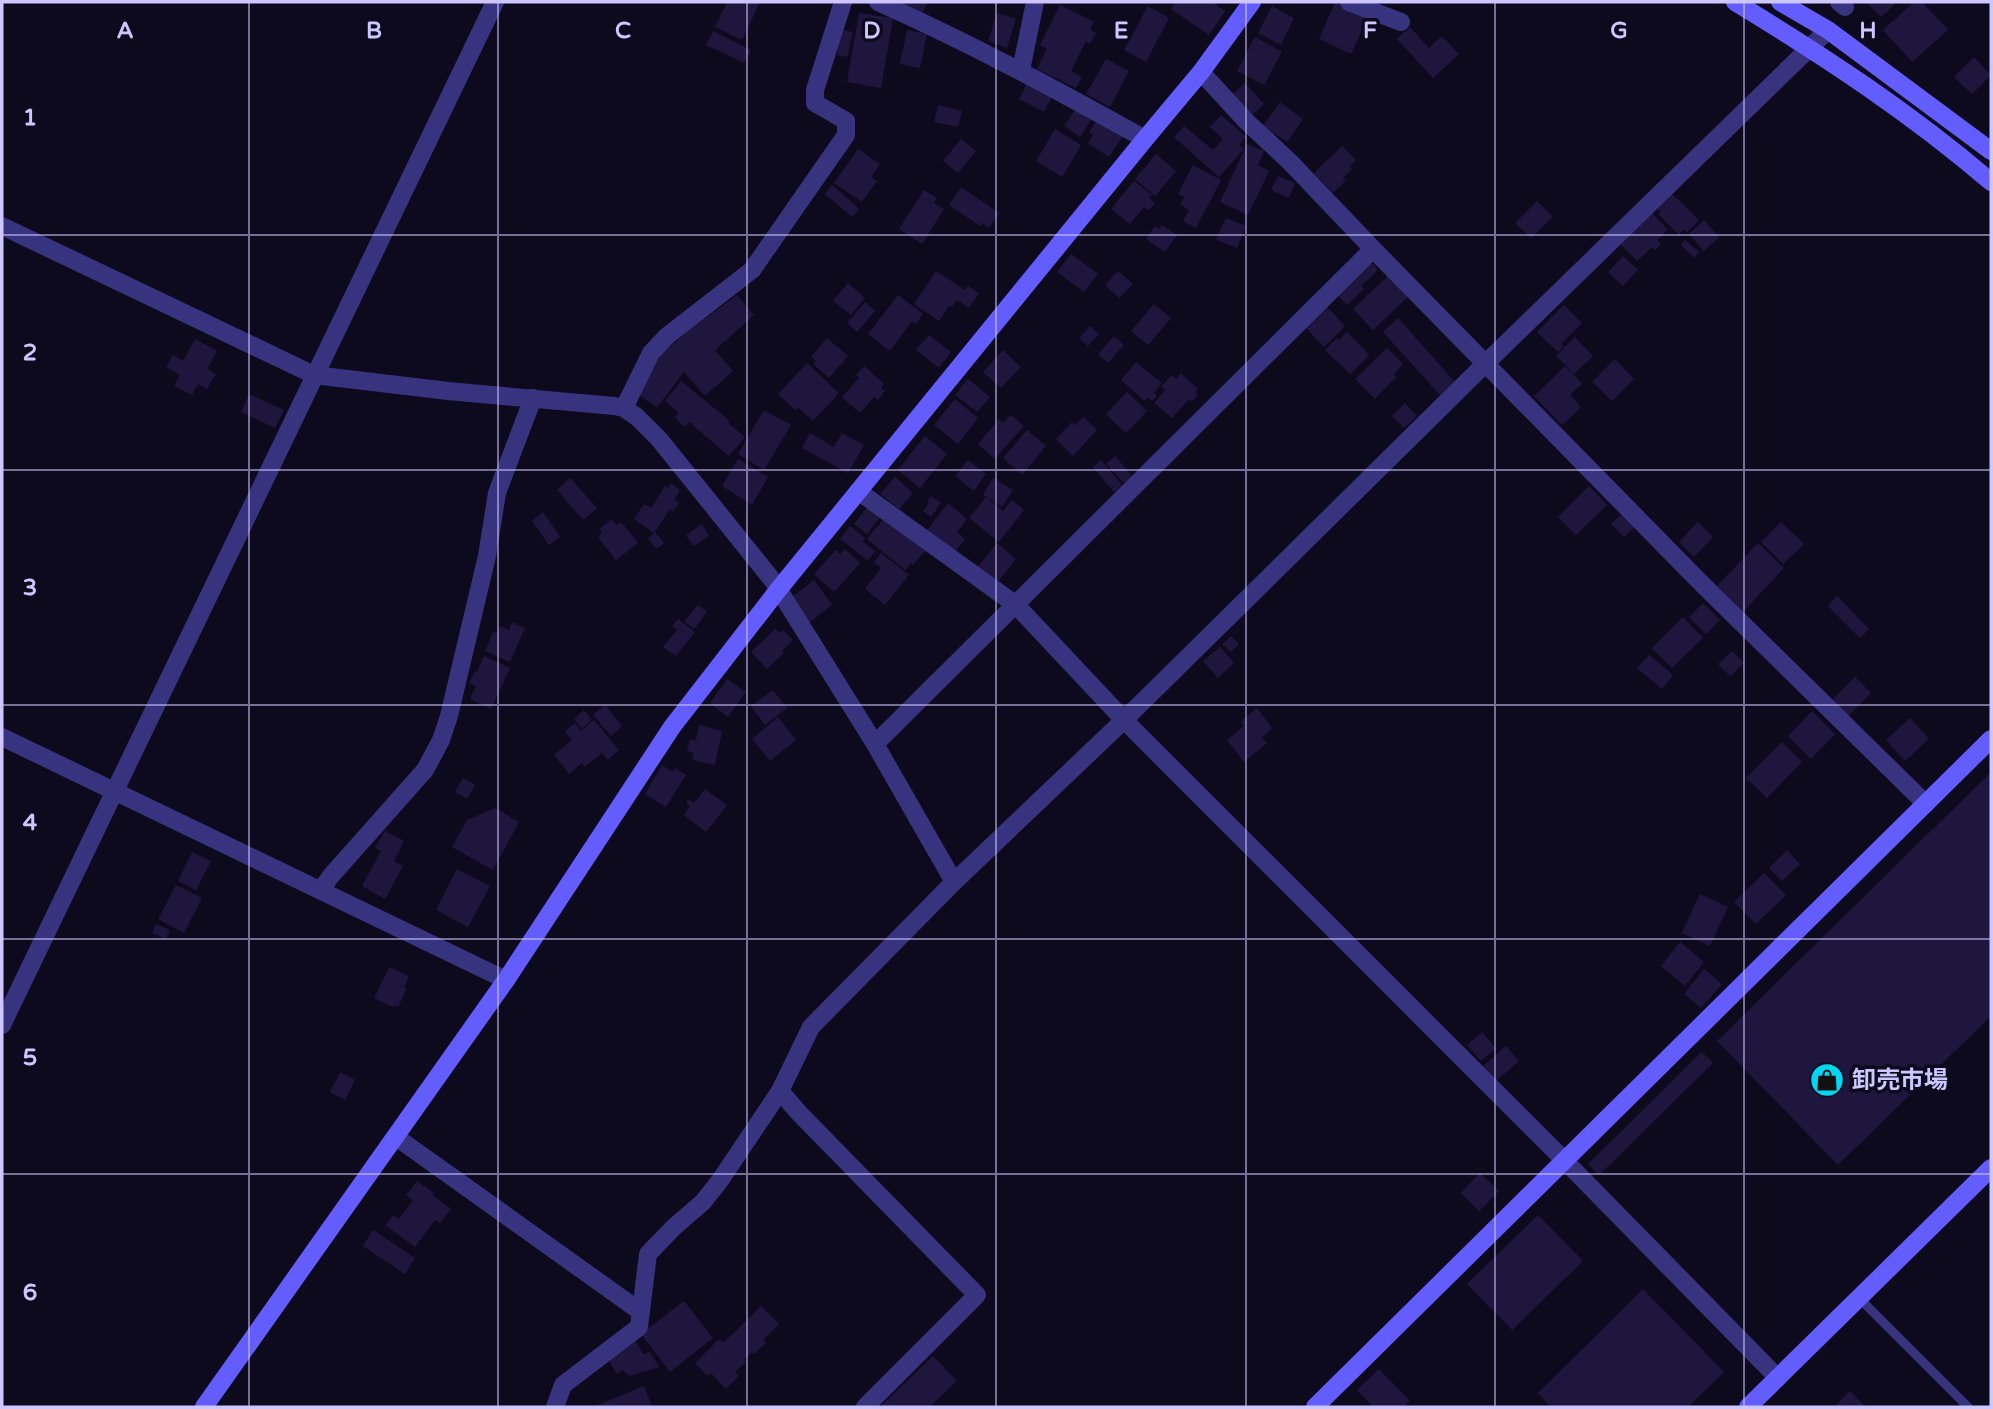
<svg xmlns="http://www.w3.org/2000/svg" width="1993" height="1409" viewBox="0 0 1993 1409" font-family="'Varela Round','Noto Sans JP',sans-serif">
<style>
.building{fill:#1f163e}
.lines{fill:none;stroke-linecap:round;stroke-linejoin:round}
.lane{stroke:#37337e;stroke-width:9}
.street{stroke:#37337e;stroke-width:18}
.secondary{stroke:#635dff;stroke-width:18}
.grid{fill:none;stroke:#cdc6ff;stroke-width:2;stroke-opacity:0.55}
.labels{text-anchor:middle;stroke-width:7;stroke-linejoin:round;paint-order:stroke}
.poi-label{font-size:24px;font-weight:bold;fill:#cdc6ff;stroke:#0e0a1d;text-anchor:start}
.grid-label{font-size:23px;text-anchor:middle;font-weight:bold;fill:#cdc6ff;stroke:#0e0a1d;stroke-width:7;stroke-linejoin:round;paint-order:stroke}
</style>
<rect width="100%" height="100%" fill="#0e0a1d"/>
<!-- building -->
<g class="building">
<polygon points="727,2 760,2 742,40 715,27"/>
<polygon points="896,2 928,2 922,14"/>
<polygon points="1176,2 1212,2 1225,11 1209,35 1171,9"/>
<polygon points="1335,2 1368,17 1351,54 1319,39"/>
<polygon points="1866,2 1897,2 1881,17"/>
<polygon points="1914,2 1922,2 1948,30 1912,62 1883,30"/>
<polygon points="1060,5 1094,22 1090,30 1096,33 1090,44 1086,41 1071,71 1082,77 1076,88 1037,69 1047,49 1040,45"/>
<polygon points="1148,6 1169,18 1146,62 1124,50"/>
<polygon points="1272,6 1294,18 1281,45 1258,33"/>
<polygon points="859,13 893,18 881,88 847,82"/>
<polygon points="997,13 1016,19 1007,48 988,41"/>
<polygon points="1410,27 1429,48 1442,36 1459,54 1433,78 1397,39"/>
<polygon points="842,30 853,32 847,57 837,55"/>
<polygon points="907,30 927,34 920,68 900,64"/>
<polygon points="713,31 751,50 744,63 706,45"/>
<polygon points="1255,37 1282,52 1264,85 1237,71"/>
<polygon points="1974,57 1991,75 1972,94 1954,77"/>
<polygon points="1106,59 1129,71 1110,107 1086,94"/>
<polygon points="1029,79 1054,92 1044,112 1019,99"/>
<polygon points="1245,83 1264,104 1251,116 1232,95"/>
<polygon points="1280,102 1303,119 1287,142 1263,126"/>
<polygon points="938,105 962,111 958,127 934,122"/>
<polygon points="1078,105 1094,116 1080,137 1064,126"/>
<polygon points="1221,115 1246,137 1239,145 1244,149 1219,177 1174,137 1184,126 1213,150 1223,139 1210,127"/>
<polygon points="1097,120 1122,137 1109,157 1088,143 1093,135 1089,132"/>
<polygon points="1055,129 1081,145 1062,177 1036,161"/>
<polygon points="961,139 976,151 958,173 943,161"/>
<polygon points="1247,144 1264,151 1258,165 1269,171 1248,215 1220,202"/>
<polygon points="1342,146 1356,160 1350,166 1352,169 1343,178 1346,180 1333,193 1314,173"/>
<polygon points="858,149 880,164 871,177 877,181 862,202 834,183"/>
<polygon points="1156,154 1176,171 1155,196 1135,179"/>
<polygon points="1193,165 1221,180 1196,228 1183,221 1189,210 1180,205 1184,197 1178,194"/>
<polygon points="1278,176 1295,183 1289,198 1271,190"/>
<polygon points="1134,181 1152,195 1149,198 1155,203 1149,210 1144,207 1130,224 1111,209"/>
<polygon points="832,185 859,209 852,217 825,194"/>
<polygon points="961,187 999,213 989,228 982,223 980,226 949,205"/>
<polygon points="924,190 937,198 934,203 944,209 922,244 899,229"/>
<polygon points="1669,191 1699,220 1687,232 1684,229 1679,235 1658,214 1661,212 1655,206"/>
<polygon points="1537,201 1553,217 1531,238 1515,223"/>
<polygon points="1651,212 1668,230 1657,240 1661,244 1655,250 1652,247 1637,261 1619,243"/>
<polygon points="1226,218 1246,226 1237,248 1216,240"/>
<polygon points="1704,220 1719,237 1704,251 1689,234"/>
<polygon points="1162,225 1177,235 1165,252 1146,239 1155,226 1159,229"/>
<polygon points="1685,240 1699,252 1694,258 1681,245"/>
<polygon points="1071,254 1098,274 1084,292 1057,272"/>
<polygon points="1623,256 1638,270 1623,286 1608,272"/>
<polygon points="1371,262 1378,270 1361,286 1364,289 1347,305 1337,294"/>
<polygon points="936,271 965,290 968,286 979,293 969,308 957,300 952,307 949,306 939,321 914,304"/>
<polygon points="1118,271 1133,284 1119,298 1105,285"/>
<polygon points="1389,275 1409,296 1373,330 1353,309"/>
<polygon points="848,283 865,298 851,315 833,301"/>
<polygon points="737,295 754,315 715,350 733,371 705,396 684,372 657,407 637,394 661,355 688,331"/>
<polygon points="898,295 923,314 916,324 912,321 890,351 868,334"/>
<polygon points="865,302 875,311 857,332 847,323"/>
<polygon points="1154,304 1171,318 1148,345 1131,331"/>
<polygon points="1564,305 1582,323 1561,344 1564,346 1558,352 1537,332"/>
<polygon points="1326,306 1345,326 1324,347 1304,326"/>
<polygon points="1398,318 1455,382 1440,395 1383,332"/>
<polygon points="1090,326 1099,334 1088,346 1079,338"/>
<polygon points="1347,332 1369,355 1350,374 1325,350 1337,338 1339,340"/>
<polygon points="929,335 951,352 939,368 916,350"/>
<polygon points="1114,336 1124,345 1108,363 1098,354"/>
<polygon points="1575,337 1593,356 1574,374 1556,356"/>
<polygon points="827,338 848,356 829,378 813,364 816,361 811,357"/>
<polygon points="195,339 217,351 207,369 216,374 207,389 198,384 192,395 174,386 180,375 166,367 173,355 183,361"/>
<polygon points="1387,348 1403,364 1394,374 1396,377 1375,399 1355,379"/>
<polygon points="1003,350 1021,367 1001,388 983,372"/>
<polygon points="1615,359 1634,379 1612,401 1592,382"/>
<polygon points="1136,362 1162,383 1154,393 1157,396 1152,401 1148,397 1145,401 1121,380"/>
<polygon points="807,363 839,393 813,421 798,407 795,410 778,394"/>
<polygon points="864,366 884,384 881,388 885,391 878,400 874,397 860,413 842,397 859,378 856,375"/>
<polygon points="1565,366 1582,384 1570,395 1581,407 1562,425 1534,396"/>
<polygon points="1181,373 1198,389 1195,392 1198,395 1192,401 1189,399 1172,418 1154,403 1165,390 1161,387 1172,375 1176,379"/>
<polygon points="968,379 990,397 977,412 955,395"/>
<polygon points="681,381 730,421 728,423 745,437 729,456 689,422 685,427 675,418 679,413 665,401"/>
<polygon points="1127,392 1147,411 1126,433 1106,414"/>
<polygon points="249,394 284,410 275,428 241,412"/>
<polygon points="955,399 978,418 958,444 934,425"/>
<polygon points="1405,403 1417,416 1404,428 1392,416"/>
<polygon points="764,410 791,425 764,470 738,454"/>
<polygon points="1011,415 1024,426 995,459 978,444 999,419 1003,423"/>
<polygon points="1083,417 1097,430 1073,456 1056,439 1072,422 1075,425"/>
<polygon points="1027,430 1046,446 1022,475 1003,458"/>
<polygon points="810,433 834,447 842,433 864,445 848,473 802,448"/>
<polygon points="925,436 947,454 920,488 898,470"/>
<polygon points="1115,456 1132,476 1124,483 1106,464"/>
<polygon points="738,459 768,477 752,505 722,486"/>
<polygon points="968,460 986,474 974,491 955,476"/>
<polygon points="1101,460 1122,485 1114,492 1093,467"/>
<polygon points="895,477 913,493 899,509 880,494"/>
<polygon points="570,478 597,508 583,520 557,490"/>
<polygon points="993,478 1013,490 1002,507 983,495"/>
<polygon points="671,483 680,490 674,500 679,503 673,511 670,509 654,533 634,519 644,504 651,508 665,486 668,488"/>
<polygon points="1589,486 1607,505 1576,535 1558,517"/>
<polygon points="931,496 941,503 931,517 923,511 929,503 927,501"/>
<polygon points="986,497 1003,511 1012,500 1024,510 999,542 969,518"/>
<polygon points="948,503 967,519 957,532 965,539 955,552 927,530"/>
<polygon points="868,506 881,516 867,534 854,524"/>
<polygon points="543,512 560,537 549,545 532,521"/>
<polygon points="1623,513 1636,526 1624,537 1611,524"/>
<polygon points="886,516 927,549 913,565 911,563 905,570 867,539"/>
<polygon points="612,519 616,525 621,522 638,543 616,560 598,537 602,533 599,529"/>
<polygon points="1698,522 1713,537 1694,557 1679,542"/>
<polygon points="1781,522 1804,544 1783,564 1761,542"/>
<polygon points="702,524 709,536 694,546 686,535"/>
<polygon points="850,526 865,538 862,541 875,551 868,561 840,539"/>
<polygon points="655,532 664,543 657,549 648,539"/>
<polygon points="997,543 1016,559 997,583 977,568"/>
<polygon points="1758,543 1784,568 1743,612 1717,586"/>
<polygon points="845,549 860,563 834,592 814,574 836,550 840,554"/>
<polygon points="881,553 909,575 885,605 865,589 881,568 874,562"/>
<polygon points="814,580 832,605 807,624 789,599"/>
<polygon points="1837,596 1869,629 1860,638 1828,606"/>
<polygon points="1703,603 1720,620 1706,634 1689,617"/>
<polygon points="698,605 707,612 694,629 684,621"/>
<polygon points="1683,617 1703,638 1672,668 1652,648"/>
<polygon points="678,619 695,632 676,656 663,647 677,630 672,626"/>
<polygon points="512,622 525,628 510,662 485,651 493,632 497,633 500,626 509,630"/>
<polygon points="775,629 779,633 783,630 793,640 782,651 784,653 767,669 751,652"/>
<polygon points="1231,636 1239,644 1231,652 1222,644"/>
<polygon points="1220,647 1234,663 1218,678 1203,661"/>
<polygon points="1732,651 1744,663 1730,676 1718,664"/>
<polygon points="1649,655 1673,675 1662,689 1637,668"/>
<polygon points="484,656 510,668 491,709 470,699 476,686 469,683 475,671 477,672"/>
<polygon points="1855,677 1871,693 1848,716 1832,700"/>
<polygon points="727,679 746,692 728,717 710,703"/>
<polygon points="773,690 787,708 765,725 751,706"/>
<polygon points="605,705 622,726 611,736 593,715"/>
<polygon points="1257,708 1272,728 1262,738 1267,743 1244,762 1227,740 1244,726 1241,721"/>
<polygon points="584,710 592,720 582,729 574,719"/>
<polygon points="1812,711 1835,734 1811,759 1788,736"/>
<polygon points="778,717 796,740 770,761 752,739"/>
<polygon points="1910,718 1929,739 1905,761 1886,740"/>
<polygon points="594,720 619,750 608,760 602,753 585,767 582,763 569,774 554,755 572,740 565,731 575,723 581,731"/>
<polygon points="699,725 722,731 715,765 692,760 694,753 687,751 690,739 696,740"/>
<polygon points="1782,742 1802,762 1767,798 1746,778"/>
<polygon points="662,765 673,772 675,768 686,775 666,807 645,794"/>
<polygon points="1991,772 1991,1016 1838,1165 1717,1041"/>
<polygon points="463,778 475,785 467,799 455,792"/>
<polygon points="705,789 727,805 706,832 684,815 690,806 686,803 688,799 694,803"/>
<polygon points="495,808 519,822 493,870 452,847 467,820"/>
<polygon points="385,831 404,841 394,861 403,866 385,899 362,886 381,851 375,848"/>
<polygon points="1787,850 1800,864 1782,881 1769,868"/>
<polygon points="192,852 211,861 196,890 178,881"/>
<polygon points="457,869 490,886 468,927 436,910"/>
<polygon points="1764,873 1786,895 1756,924 1734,902"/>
<polygon points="176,885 202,898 184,933 158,919"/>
<polygon points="1700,894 1728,907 1710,946 1682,933"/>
<polygon points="156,924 170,930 166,939 152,933"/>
<polygon points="1680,942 1704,962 1685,986 1661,966"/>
<polygon points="389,967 409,976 404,987 407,988 398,1007 394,1005 393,1007 374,998"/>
<polygon points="1704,969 1722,984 1701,1008 1684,994"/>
<polygon points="1482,1032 1496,1048 1481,1061 1467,1045"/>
<polygon points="1506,1046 1519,1061 1496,1081 1483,1066"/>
<polygon points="1702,1052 1713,1063 1599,1175 1588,1164"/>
<polygon points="340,1072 355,1080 345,1100 330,1092"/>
<polygon points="1480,1173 1499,1191 1479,1211 1461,1193"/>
<polygon points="417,1181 434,1193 432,1195 451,1209 440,1223 435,1220 415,1247 385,1225 393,1215 399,1219 413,1200 406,1195"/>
<polygon points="1538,1215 1583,1261 1512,1330 1467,1284"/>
<polygon points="373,1230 415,1258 405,1274 363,1246"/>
<polygon points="1643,1289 1724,1372 1688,1407 1551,1407 1538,1393"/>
<polygon points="684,1301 713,1338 670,1372 641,1334"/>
<polygon points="761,1306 779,1324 763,1340 766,1343 754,1354 752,1352 744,1359 746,1362 735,1372 739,1376 726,1389 711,1373 707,1376 695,1363 719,1339 723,1343"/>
<polygon points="635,1340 644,1355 649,1351 659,1367 630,1376 622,1370 617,1374 607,1358"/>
<polygon points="933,1356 957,1381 929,1407 880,1407"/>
<polygon points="1379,1369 1410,1401 1403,1407 1373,1407 1357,1390"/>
<polygon points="644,1386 652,1407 593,1407"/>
<polygon points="1850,1391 1866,1407 1834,1407"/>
</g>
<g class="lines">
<!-- lane -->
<polyline class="lane" points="1859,1298 1968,1407"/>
<!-- street -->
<g class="street">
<path d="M878,2C970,43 1057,90 1145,139"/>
<polyline points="1349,2 1401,22"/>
<polyline points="1839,2 1845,7"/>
<polyline points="1021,70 1035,2"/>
<polyline points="1201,72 1247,122 1290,162 1373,249 1701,583 1926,804"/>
<polyline points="2,226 314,375 448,391 614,406 624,408 637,417 659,439 774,582 875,744 954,882"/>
<polyline points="624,408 651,353 667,336 752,270 846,135 846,121 815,103 815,90 843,2"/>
<polyline points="858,491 1016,605 1124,720 1565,1161 1778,1378"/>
<polyline points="2,737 506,980"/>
<polyline points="875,744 1373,249"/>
<polyline points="321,890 330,877 425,770 441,740 449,716 487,556 497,493 533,398"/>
<polyline points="2,1025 495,2"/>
<polyline points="780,1091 799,1113 977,1295 865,1407"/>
<polyline points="396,1137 641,1312"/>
<polyline points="555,1407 563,1385 639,1327 648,1254 674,1227 703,1202 721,1179 780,1091 811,1027 954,882 1124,720 1486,363 1828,30"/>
</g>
<!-- secondary -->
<g class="secondary">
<path d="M1735,2C1824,56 1912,114 1991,182"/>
<polyline points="1780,2 1828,30 1991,151"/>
<polyline points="204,1407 506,980 672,727 778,590 1145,139 1201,72 1252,2"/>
<polyline points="1315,1407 1991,739"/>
<polyline points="1748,1407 1991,1168"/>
</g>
</g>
<!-- grid -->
<path class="grid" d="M249,2V1407M498,2V1407M747,2V1407M996,2V1407M1246,2V1407M1495,2V1407M1744,2V1407M2,235H1991M2,470H1991M2,705H1991M2,939H1991M2,1174H1991"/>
<!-- icons -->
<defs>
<g id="shop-disc" transform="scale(1.75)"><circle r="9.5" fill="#00d6f1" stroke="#0e0a1d"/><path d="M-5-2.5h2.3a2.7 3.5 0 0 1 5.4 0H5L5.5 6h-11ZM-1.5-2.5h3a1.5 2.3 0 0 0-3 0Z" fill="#111"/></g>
</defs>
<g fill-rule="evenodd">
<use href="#shop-disc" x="1827" y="1080"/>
</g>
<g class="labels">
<!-- poi labels -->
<g class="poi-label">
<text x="1852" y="1088">卸売市場</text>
</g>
</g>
<g class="grid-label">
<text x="125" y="38">A</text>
<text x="374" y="38">B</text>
<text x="623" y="38">C</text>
<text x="872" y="38">D</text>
<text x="1121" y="38">E</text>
<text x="1370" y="38">F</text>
<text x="1619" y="38">G</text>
<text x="1868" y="38">H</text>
<text x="30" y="125">1</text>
<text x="30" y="360">2</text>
<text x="30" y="595">3</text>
<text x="30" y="830">4</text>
<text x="30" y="1065">5</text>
<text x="30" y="1300">6</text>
</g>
<!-- border -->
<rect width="1993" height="1409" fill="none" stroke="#cdc6ff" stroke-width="7"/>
</svg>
